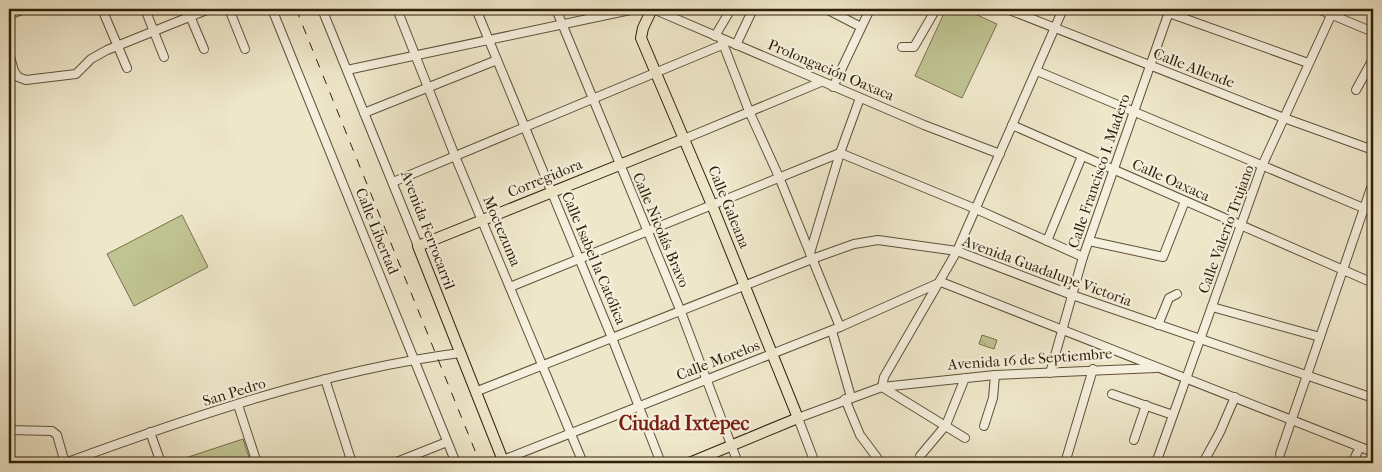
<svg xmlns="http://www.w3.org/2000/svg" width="1382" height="472" viewBox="0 0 1382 472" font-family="'IM FELL French Canon',serif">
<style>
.green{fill:#c0c392;stroke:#78714c}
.park{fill:url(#park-crowns);stroke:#78714c}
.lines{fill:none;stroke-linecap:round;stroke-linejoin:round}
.minor-casing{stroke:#5f5138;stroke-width:10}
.major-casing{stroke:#2f1f07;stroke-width:12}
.minor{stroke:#f5efdd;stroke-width:8}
.major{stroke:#efe7ca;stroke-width:10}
.rail{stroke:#2f1f07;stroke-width:1;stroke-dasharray:9 9;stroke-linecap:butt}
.labels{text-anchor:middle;stroke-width:4.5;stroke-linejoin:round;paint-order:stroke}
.street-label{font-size:15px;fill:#2f1f07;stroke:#f5efdd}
.district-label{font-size:20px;font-weight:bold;fill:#7a1f14;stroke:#f5efdd}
</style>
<defs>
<pattern id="park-crowns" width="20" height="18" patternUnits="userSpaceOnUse" patternTransform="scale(1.25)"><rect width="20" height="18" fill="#c0c392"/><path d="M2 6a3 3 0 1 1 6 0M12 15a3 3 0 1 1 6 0" fill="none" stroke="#a5a77c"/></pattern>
</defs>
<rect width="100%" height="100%" fill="#efe7ca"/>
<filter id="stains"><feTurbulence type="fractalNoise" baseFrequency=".004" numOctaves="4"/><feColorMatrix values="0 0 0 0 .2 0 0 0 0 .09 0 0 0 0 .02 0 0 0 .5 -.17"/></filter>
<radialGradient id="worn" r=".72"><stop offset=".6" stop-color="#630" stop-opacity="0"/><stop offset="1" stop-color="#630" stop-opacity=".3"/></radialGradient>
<!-- green -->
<g class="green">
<polygon points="946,9 964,9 997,24 962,98 915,76"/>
<polygon points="182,215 208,267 134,306 107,254"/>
<polygon points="243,439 251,463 170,463"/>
</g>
<!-- park -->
<polygon class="park" points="982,335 997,340 994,349 979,344"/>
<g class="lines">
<!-- minor casing -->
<g class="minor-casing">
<g id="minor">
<polyline points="102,9 127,68"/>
<polyline points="145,9 164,57"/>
<polyline points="187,9 204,49"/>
<polyline points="229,9 245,49"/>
<polyline points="272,9 456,463"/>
<polyline points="322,9 418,246"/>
<polyline points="397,9 455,156 583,463"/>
<polyline points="476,9 612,338 661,463"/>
<polyline points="556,9 681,312 738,463"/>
<polyline points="653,9 924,125 1000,154"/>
<polyline points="826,9 861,27"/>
<polyline points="1007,9 1284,118 1373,150"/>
<polyline points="1318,9 1373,32"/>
<polyline points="1169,13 1308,63"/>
<polyline points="9,15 24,9"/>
<polyline points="715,36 731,9"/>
<polyline points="722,41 749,111 779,177 840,327"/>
<polyline points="736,45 753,9"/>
<polyline points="902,47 914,47 936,9"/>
<polyline points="9,53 14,71 18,77 26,80 76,74 91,59 107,50 209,9"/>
<polyline points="347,70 635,9"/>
<polyline points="1037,71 1373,212"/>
<polyline points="833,87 870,9"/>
<polyline points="1356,90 1373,59"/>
<polyline points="364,113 497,60"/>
<polyline points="1012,125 1373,283"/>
<polyline points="684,139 821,82"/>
<polyline points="393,182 722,45"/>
<polyline points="1047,241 1082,156"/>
<polyline points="1089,241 1163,257 1185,201"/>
<polyline points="810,253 840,153 860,98"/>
<polyline points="510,287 840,153 976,209 1083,257"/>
<polyline points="1212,307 1320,337"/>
<polyline points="1158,325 1169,298 1177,294"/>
<polyline points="832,331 851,397"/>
<polyline points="1050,373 1083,257 1170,9"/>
<polyline points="325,379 352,463"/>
<polyline points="475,392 812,259 854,244 878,240 957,251 1072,295 1373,398"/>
<polyline points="1112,394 1173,415"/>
<polyline points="845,399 860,435 881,463"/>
<polyline points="238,405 257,463"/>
<polyline points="984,426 993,398 995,375"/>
<polyline points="9,430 52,431 57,435 65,463"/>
<polyline points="150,432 161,463"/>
<polyline points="965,438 882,387 884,377 957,251 1063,9"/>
<polyline points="1134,440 1146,405"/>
<polyline points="1280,454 1373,182"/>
<polyline points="920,456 946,425 965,378"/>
<polyline points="503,460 840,327 941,282 1373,452"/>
<path d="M65,463C191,417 327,370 460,353"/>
<polyline points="394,463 447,442"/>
<polyline points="815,463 798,418 882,387 995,375 1156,368"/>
<polyline points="1065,463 1093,369"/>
<polyline points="1113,463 1129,463"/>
<polyline points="1156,463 1262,166 1334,9"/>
<polyline points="1203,463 1220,432 1235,397"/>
<polyline points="1352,463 1360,447"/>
</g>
</g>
<!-- major casing -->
<g class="major-casing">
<g id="major">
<polyline points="652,9 643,28 641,38 712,205 798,418 689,463"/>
<polyline points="504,463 418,246 684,139"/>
</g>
</g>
<!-- minor -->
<use href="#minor" class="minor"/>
<!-- major -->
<use href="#major" class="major"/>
<!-- rail -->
<polyline class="rail" points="296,9 480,463"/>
</g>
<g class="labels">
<!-- street labels -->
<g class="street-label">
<text transform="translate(1194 68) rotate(21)" y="5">Calle Allende</text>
<text transform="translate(831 70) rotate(23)" y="5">Prolongación Oaxaca</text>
<text transform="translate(1099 171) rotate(-71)" y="5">Calle Francisco I. Madero</text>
<text transform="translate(545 178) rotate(-22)" y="5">Corregidora</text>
<text transform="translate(1171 180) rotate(24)" y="5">Calle Oaxaca</text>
<text transform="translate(729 207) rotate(68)" y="5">Calle Galeana</text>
<text transform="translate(1226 229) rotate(-70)" y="5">Calle Valerio Trujano</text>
<text transform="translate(428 230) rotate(69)" y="5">Avenida Ferrocarril</text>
<text transform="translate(661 230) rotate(67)" y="5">Calle Nicolás Bravo</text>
<text transform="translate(377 231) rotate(68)" y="5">Calle Libertad</text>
<text transform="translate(502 231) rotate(67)" y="5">Moctezuma</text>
<text transform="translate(594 258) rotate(67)" y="5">Calle Isabel la Católica</text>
<text transform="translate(1047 271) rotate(20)" y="5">Avenida Guadalupe Victoria</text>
<text transform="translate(1030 359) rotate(-4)" y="5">Avenida 16 de Septiembre</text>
<text transform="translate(718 360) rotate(-21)" y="5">Calle Morelos</text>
<text transform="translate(234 392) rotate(-17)" y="5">San Pedro</text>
</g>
<!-- district labels -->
<g class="district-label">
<text x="684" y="430">Ciudad Ixtepec</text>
</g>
</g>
<!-- margin -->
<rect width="1382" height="472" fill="none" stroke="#efe7ca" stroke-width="30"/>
<rect x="10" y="10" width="1362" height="452" fill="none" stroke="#2f1f07" stroke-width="2.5"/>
<rect x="15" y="15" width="1352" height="442" fill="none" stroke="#2f1f07"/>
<rect width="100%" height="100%" filter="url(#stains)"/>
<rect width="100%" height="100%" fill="url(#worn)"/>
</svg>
